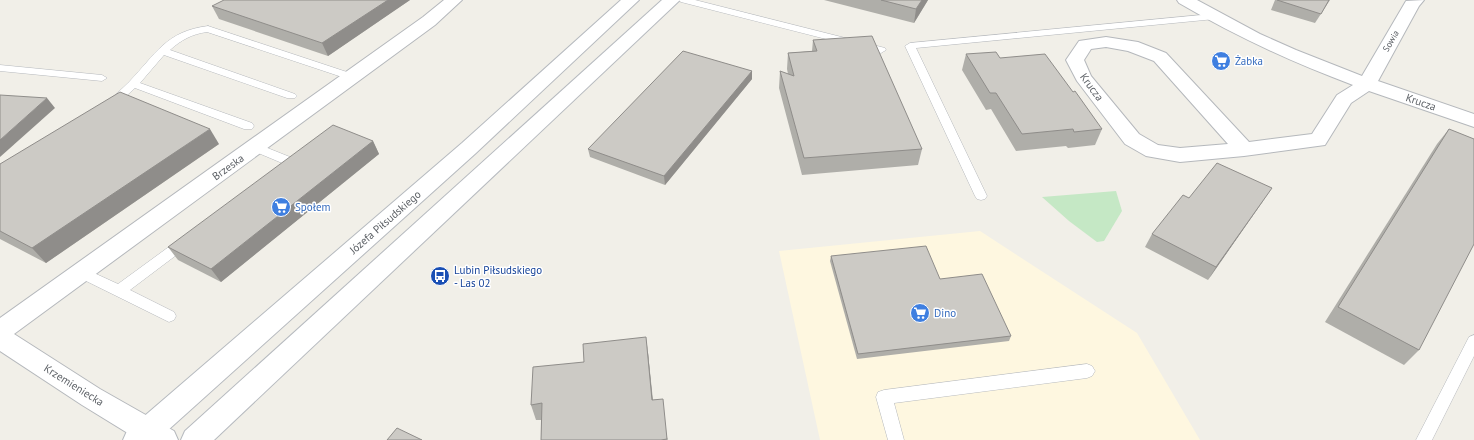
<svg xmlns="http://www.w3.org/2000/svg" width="1474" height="440" viewBox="0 0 1474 440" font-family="'PT Sans',sans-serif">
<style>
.commercial{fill:#fef7e0}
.green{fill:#c5e8c5}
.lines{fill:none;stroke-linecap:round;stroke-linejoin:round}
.lane-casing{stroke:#b5b8bc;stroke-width:1}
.street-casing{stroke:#b5b8bc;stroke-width:2}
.secondary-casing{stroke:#b6babf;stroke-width:2}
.lane{fill:#fff;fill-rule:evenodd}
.street{fill:#fff;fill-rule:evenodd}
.secondary{fill:#fff;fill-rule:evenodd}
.wall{fill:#afaea9}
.shaded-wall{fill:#8f8d8a}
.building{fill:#cccac5;stroke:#8f8d8a}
.labels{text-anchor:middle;stroke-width:3;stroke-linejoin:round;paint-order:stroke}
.far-street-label{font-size:9px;fill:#5f6368;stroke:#fff}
.shop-label{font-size:11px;fill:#366cbe;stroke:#fff;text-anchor:start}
.street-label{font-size:11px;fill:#5f6368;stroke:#fff}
.transit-label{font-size:11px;fill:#164399;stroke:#fff;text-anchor:start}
</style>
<rect width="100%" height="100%" fill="#f1efe8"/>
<!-- commercial -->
<polygon class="commercial" points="980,231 1137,333 1200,440 820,440 779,251"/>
<!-- green -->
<polygon class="green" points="1116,191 1122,211 1104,241 1097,242 1069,221 1042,197"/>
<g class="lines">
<!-- lane casing -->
<g class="lane-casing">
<g id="lane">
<polygon points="679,0 695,0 885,48 886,50 881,53 681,2"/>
<polygon points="1212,14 1217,17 1215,19 916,48 987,196 985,199 981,200 977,199 975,196 905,46 910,43"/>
<path d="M208,26L356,75L357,77L356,79H348L207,32C192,34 181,40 170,50L295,94L297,96L295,98H287L164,55L140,83L252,123L254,126L252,129H244L135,88L114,107H106L104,105L106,103C114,96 122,89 129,82C156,54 166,31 208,26Z"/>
<polygon points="0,65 102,75 107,78 102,81 0,71"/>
<path d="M255,143L295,159L297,162C293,169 285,174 278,172L276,169L282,163L251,150L249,147L251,144Z"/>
<polygon points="186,236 191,238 193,241 191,244 130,290 174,312 176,316 174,320 169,322 76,276 74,272 76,268 81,267 118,284 181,238"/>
<polygon points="1474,335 1474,356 1432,440 1416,440 1469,337"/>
<polygon points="1087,364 1092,366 1095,371 1092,376 1087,378 894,403 904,440 888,440 876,397 878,392 884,390"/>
</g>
</g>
<!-- street casing -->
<g class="street-casing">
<g id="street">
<polygon points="444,0 462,0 435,25 14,334 100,389 174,431 178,440 139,440 82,405 0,351 0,318 423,17"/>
<path d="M1177,0H1197L1260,34L1296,50L1362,76L1406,1L1424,0L1419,6L1378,81L1474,114V127L1369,91L1351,103L1325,145L1244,156L1180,162L1146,156L1125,144L1077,81L1066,60L1079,41L1106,37L1138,42L1166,53L1249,142L1312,134L1337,95L1353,85C1292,62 1235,36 1179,3ZM1106,47L1128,51L1154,61L1228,144L1180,148L1158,145L1139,134L1091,76L1084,60L1091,49Z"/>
</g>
</g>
<!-- secondary casing -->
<g class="secondary-casing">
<g id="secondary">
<polygon points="621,0 639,0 476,153 157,440 123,440 127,431 462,143"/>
<polygon points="662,0 680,0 214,440 181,440 185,431"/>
</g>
</g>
<!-- lane -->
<use href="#lane" class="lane"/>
<!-- street -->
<use href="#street" class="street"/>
<!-- secondary -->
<use href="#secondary" class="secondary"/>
</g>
<!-- wall -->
<g class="wall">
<polygon points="410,0 328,56 219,19 212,6"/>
<polygon points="824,0 928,0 914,23"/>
<polygon points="1275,0 1330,0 1315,23 1271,10"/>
<polygon points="813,40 922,149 918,165 802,175 779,88 780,71 788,74 787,69 788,53 812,51"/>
<polygon points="966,54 1102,129 1095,145 1068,148 1066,146 1016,151 991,109 986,110 962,70"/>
<polygon points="752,71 752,79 665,185 590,157 588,149"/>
<polygon points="1449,129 1419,350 1404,365 1325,322 1437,144"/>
<polygon points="373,141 379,154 221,282 178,260 168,247"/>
<polygon points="219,144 46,263 0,239 0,164"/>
<polygon points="1189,198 1263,201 1208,280 1145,247 1152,234"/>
<polygon points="831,256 940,279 1011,336 1009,341 857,359 830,261"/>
<polygon points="648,353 653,400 668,440 541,440 541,420 536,420 531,405 584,362"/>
</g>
<!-- shaded-wall -->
<g class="shaded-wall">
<polygon points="388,0 410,0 328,56 322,43"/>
<polygon points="922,0 928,0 914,23 916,9"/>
<polygon points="752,71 752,79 665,185 664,176"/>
<polygon points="47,98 55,108 0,157 0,140"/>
<polygon points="210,129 219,144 46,263 32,248"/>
<polygon points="373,141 379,154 221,282 211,269"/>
<polygon points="1272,188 1263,201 1208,280 1216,267"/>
<polygon points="646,337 648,353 654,416 652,400"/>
</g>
<!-- building -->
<g class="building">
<polygon points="224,0 388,0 322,43 212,6"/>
<polygon points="881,0 922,0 916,9"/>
<polygon points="1277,0 1329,0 1321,14"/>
<polygon points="872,36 922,149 804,158 780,71 794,76 788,53 817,51 813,40"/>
<polygon points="683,51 752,71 664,176 588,149"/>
<polygon points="996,52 1000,58 1045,54 1073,92 1075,91 1102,129 1074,132 1073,129 1022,134 996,93 990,93 966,54"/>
<polygon points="120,92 210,129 32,248 0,231 0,164"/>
<polygon points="0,95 47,98 0,140"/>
<polygon points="333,125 373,141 211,269 168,247"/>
<polygon points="1449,129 1474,139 1474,244 1419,350 1338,307"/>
<polygon points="1217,163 1272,188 1216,267 1152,234 1183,195 1189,198"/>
<polygon points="926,246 940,279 982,274 1011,336 858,354 831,256"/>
<polygon points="646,337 652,400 663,399 667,439 661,440 541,440 542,403 531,405 533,367 584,362 583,344"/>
<polygon points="397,428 422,440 387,440"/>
</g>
<!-- icons -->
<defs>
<g id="supermarket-disc" transform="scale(1)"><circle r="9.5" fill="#3f7fe0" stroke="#fff"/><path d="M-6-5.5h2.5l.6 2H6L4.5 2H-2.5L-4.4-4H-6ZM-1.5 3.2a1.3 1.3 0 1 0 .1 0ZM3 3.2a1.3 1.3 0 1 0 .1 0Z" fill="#fff"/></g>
<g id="bus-disc" transform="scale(1)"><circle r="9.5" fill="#1a4fb4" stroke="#fff"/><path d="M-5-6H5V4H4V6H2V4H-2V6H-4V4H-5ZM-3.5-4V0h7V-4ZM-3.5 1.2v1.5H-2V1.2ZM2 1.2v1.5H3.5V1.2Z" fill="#fff"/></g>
</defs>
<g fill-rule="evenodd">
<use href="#supermarket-disc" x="1221" y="61"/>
<use href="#supermarket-disc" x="281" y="207"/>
<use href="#bus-disc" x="440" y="276"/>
<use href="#supermarket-disc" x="920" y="313"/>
</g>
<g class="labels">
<!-- far-street labels -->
<g class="far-street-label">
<text transform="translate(1391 41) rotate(-60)" y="3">Sowia</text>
</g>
<!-- shop labels -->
<g class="shop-label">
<text x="1235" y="65">Żabka</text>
<text x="295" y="211">Społem</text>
<text x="934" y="317">Dino</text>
</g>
<!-- street labels -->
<g class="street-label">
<text transform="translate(1092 87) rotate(54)" y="4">Krucza</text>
<text transform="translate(1421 102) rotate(19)" y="4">Krucza</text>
<text transform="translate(228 167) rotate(-36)" y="4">Brzeska</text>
<text transform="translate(385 222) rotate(-41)" y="4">Józefa Piłsudskiego</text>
<text transform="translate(74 385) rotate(32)" y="4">Krzemieniecka</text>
</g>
<!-- transit labels -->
<g class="transit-label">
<text x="454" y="274">Lubin Piłsudskiego<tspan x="454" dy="13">- Las 02</tspan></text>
</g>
</g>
</svg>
